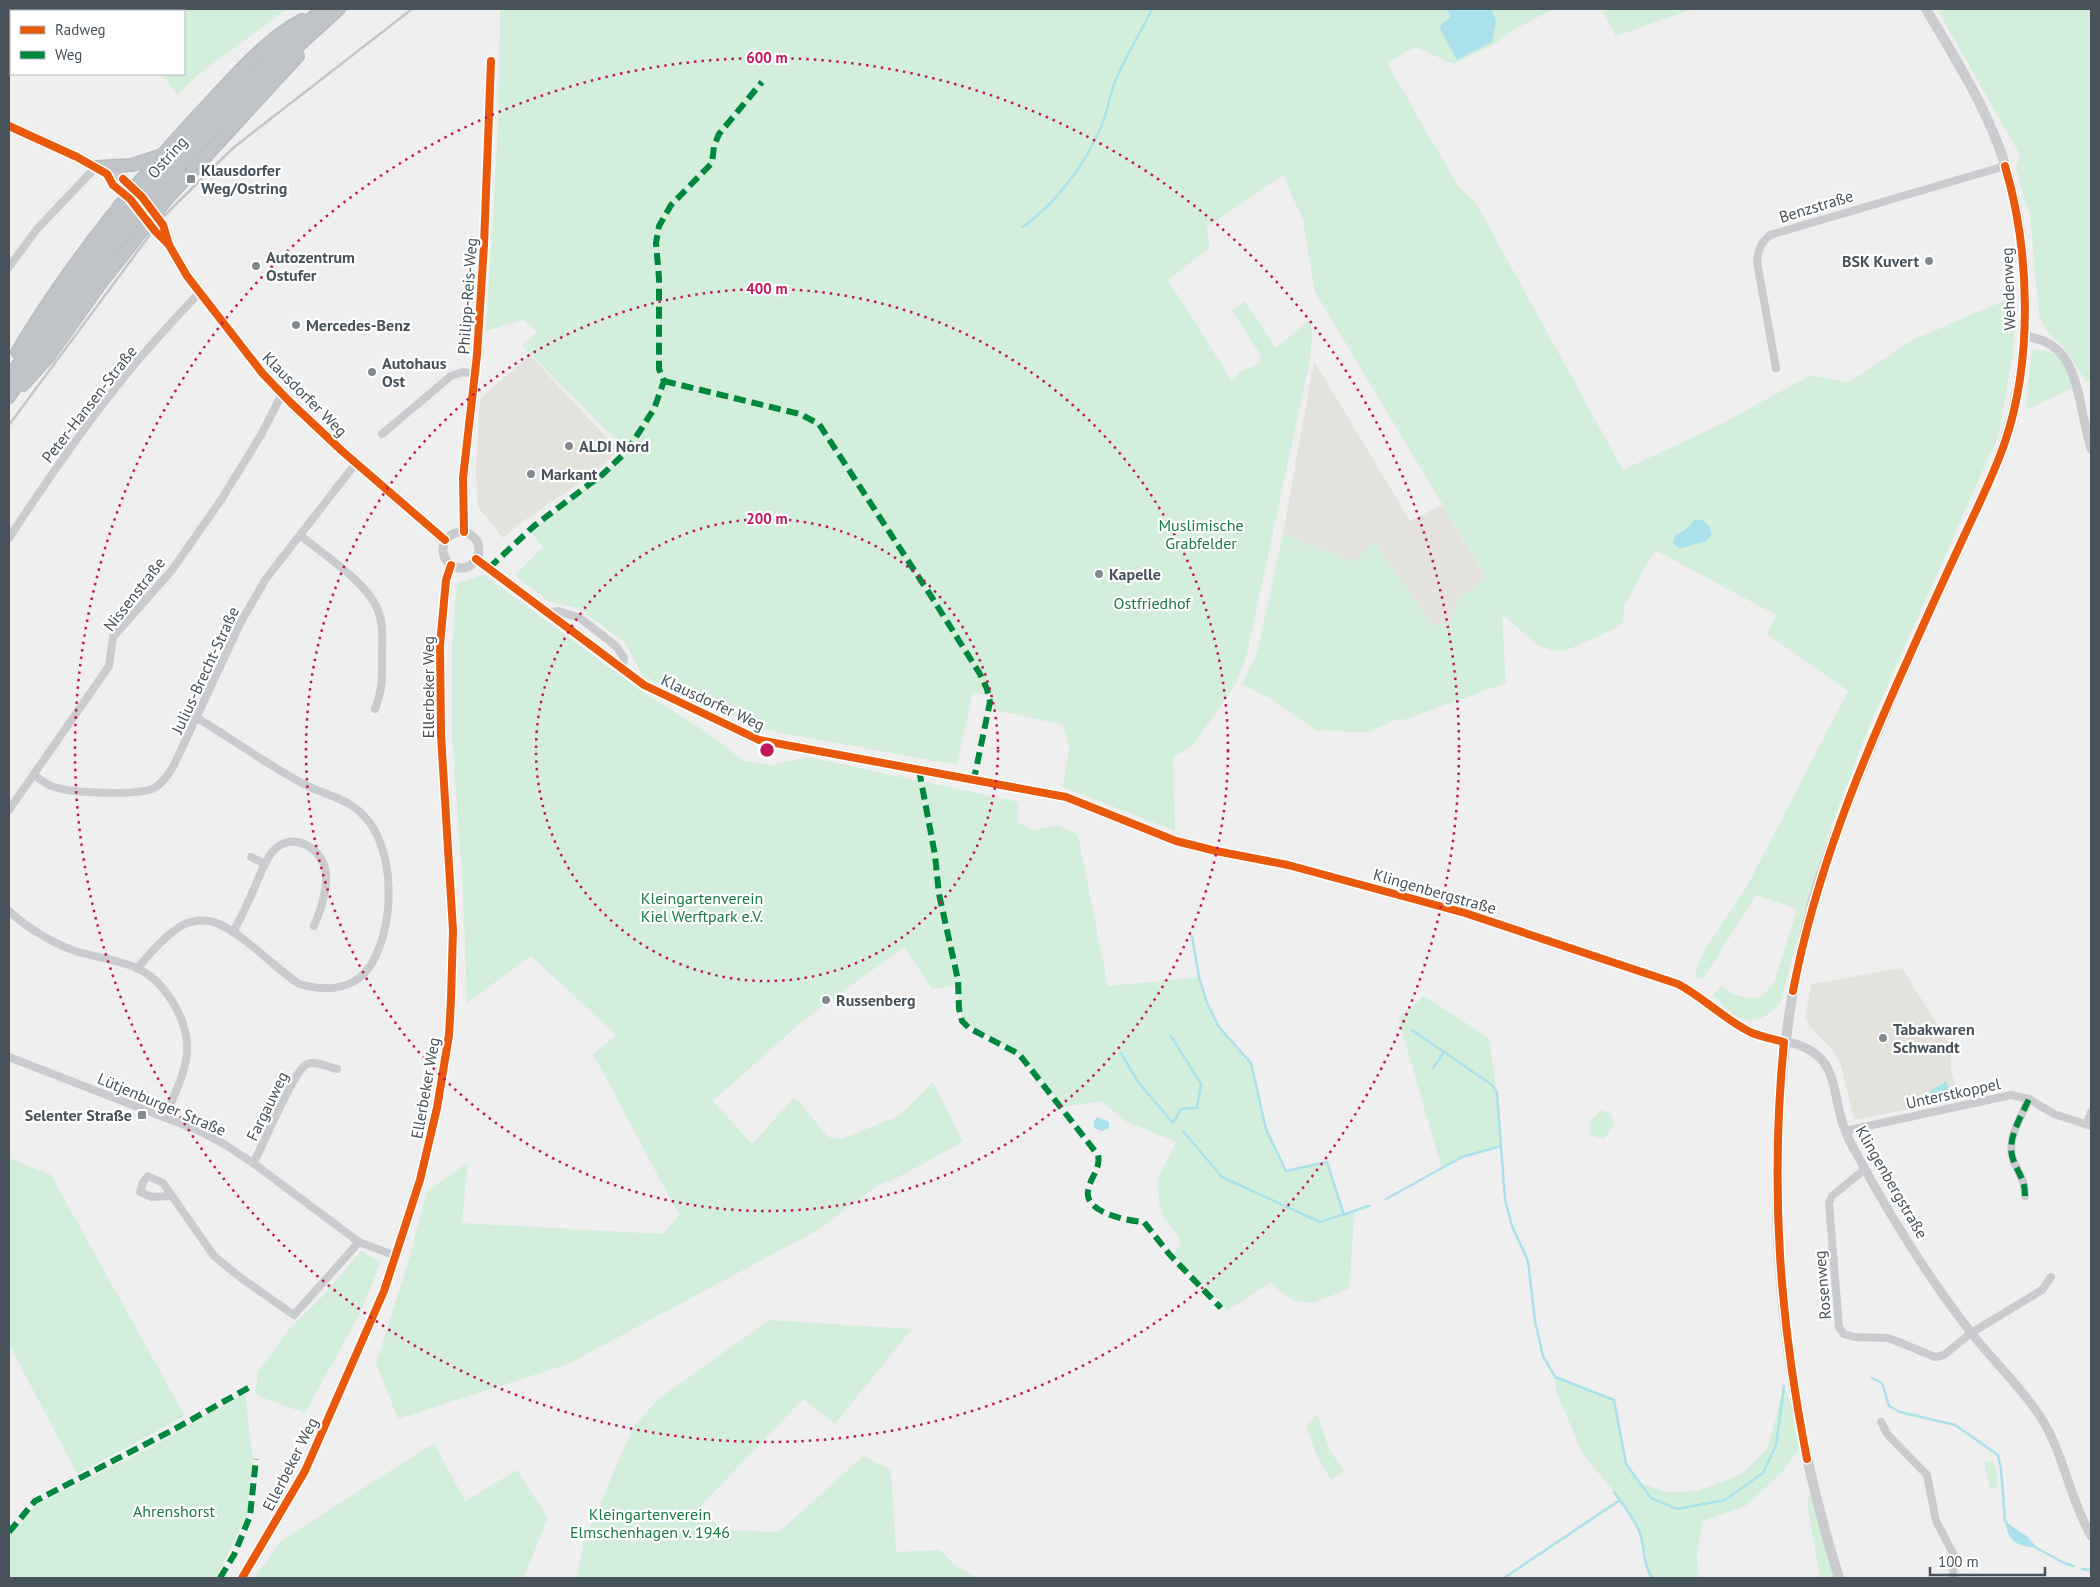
<svg xmlns="http://www.w3.org/2000/svg" width="2100" height="1587" viewBox="0 0 2100 1587" font-family="'PT Sans',sans-serif">
<style>
.commercial{fill:#e4e2dd}
.green{fill:#d4eedc;fill-rule:evenodd}
.water{fill:#aae1eb}
.lines{fill:none;stroke-linecap:round;stroke-linejoin:round}
.stream{stroke:#aae1eb;stroke-width:2.5}
.trunk-casing{stroke:#b4b9be;stroke-width:14}
.minor{stroke:#c9cbce;stroke-width:8}
.tertiary{stroke:#c9cbce;stroke-width:9}
.secondary{stroke:#cacccf;stroke-width:10}
.trunk{stroke:#c0c4c8;stroke-width:12}
.rail{stroke:#c4c6c8;stroke-width:2.5}
.tertiary-bridge{stroke:#c9cbce;stroke-width:9}
.quiet{stroke:#00873e;stroke-width:6;stroke-dasharray:12 6;stroke-linecap:butt}
.cycleway-casing{stroke:#fff;stroke-width:11}
.cycleway{stroke:#e8590c;stroke-width:8}
.ring{fill:none;stroke:#c2185b;stroke-width:2.5;stroke-dasharray:2.5 5}
.poi-dot{fill:#82898f;stroke:#fff;stroke-width:2}
.labels{text-anchor:middle;stroke-width:4.5;stroke-linejoin:round;paint-order:stroke}
.street-label{font-size:16px;fill:#47525b;stroke:#fff}
.poi-label{font-size:16px;font-weight:bold;fill:#47525b;stroke:#fff;text-anchor:start}
.park-label{font-size:16px;fill:#197a45;stroke:#fff}
.centre{fill:#c2185b;stroke:#fff;stroke-width:2.5}
.ring-label{font-size:15px;text-anchor:middle;font-weight:bold;fill:#c2185b;stroke:#fff;stroke-width:4.5;stroke-linejoin:round;paint-order:stroke}
</style>
<rect width="100%" height="100%" fill="#f0efef"/>
<!-- commercial -->
<g class="commercial">
<polygon points="530,355 618,450 599,470 519,524 503,538 478,507 476,471 480,399"/>
<polygon points="1314,361 1410,521 1442,505 1486,578 1458,599 1451,622 1433,625 1375,543 1353,562 1283,534"/>
<polygon points="1902,968 1951,1046 1951,1072 1960,1099 1854,1120 1841,1065 1831,1048 1811,1028 1805,1017 1811,984"/>
</g>
<!-- green -->
<g class="green">
<polygon points="38,9 287,9 199,74 177,95 162,74 184,74 184,11 40,11"/>
<path d="M500,9H1447L1450,17L1441,24L1457,60L1492,42L1496,21L1492,9H1554L1513,30L1494,44L1454,64L1415,47L1387,63L1458,186L1476,203L1623,470L1719,425L1811,375L1848,383L1910,341L2015,296L2013,353L1999,434L1866,734L1824,846L1804,911L1781,1002C1771,1015 1753,1027 1736,1016C1728,1011 1720,1002 1713,995L1721,986C1735,997 1744,999 1761,997L1774,983L1797,909L1756,895L1703,979L1694,977L1704,951L1747,886L1848,691L1767,634L1776,615L1655,550L1624,606L1623,622L1612,630L1563,652L1549,650L1537,645L1502,614L1506,683L1407,719L1392,721L1371,732L1317,731L1269,698L1242,684L1257,652L1283,534L1353,562L1375,542L1433,625L1451,622L1458,599L1486,577L1315,292L1303,220L1283,175L1207,227L1210,248L1168,280L1232,381L1241,371L1260,363L1261,356L1232,310L1245,301L1276,348L1310,319L1312,335L1310,360L1247,654L1237,682L1194,744L1173,758L1175,831L1063,787L1069,747L1063,725L991,709L990,695L973,693L957,765L765,730L643,676L624,642L580,609L548,601L515,575L543,547L531,532L628,452L522,346L537,332L524,320L486,331L498,128ZM1685,530L1706,542H1696L1675,535Z"/>
<polygon points="1601,9 1693,9 1616,36"/>
<polygon points="1937,9 2091,9 2091,379 2086,382 2064,347 2048,333 2039,317 2030,216 2016,169 2020,155"/>
<path d="M2032,350C2061,349 2065,363 2073,388L2026,410Z"/>
<polygon points="484,575 640,690 706,732 744,761 772,765 808,757 1019,802 1017,822 1034,830 1059,825 1078,835 1108,986 1199,977 1207,1003 1219,1027 1251,1063 1266,1129 1286,1171 1327,1162 1343,1214 1355,1211 1349,1289 1312,1303 1292,1300 1270,1283 1228,1310 1173,1254 1181,1244 1177,1234 1163,1217 1159,1202 1157,1180 1176,1142 1125,1121 1101,1101 1065,1107 1018,1053 972,1027 962,1017 956,986 932,989 904,947 804,1020 713,1101 752,1144 793,1099 799,1101 828,1137 842,1139 900,1115 933,1082 963,1142 893,1180 880,1184 818,1230 568,1364 398,1419 376,1364 411,1252 427,1191 468,1162 462,1223 663,1234 679,1215 593,1054 616,1035 531,956 467,1003 463,892 452,735 452,645 457,583"/>
<polygon points="1424,996 1489,1038 1496,1086 1501,1146 1462,1157 1442,1169 1398,1018"/>
<polygon points="1601,1110 1611,1113 1614,1125 1604,1139 1589,1135 1589,1122"/>
<polygon points="9,1158 51,1175 185,1416 77,1474 9,1344"/>
<polygon points="361,1251 381,1262 359,1315 305,1413 255,1395 258,1372 290,1328 320,1299"/>
<polygon points="769,1320 912,1329 835,1424 803,1399 701,1506 721,1530 779,1532 863,1456 891,1470 896,1552 940,1550 956,1566 979,1578 577,1578 583,1544 632,1429 657,1400"/>
<polygon points="1555,1377 1614,1400 1626,1464 1640,1483 1667,1492 1698,1491 1742,1474 1767,1449 1784,1386 1791,1404 1799,1449 1782,1472 1746,1506 1703,1521 1697,1554 1699,1578 1652,1578 1648,1572 1645,1549 1639,1530 1614,1492 1582,1453 1556,1391"/>
<polygon points="245,1393 253,1460 247,1515 216,1578 9,1578 9,1536 38,1503 148,1449"/>
<polygon points="1317,1415 1330,1450 1344,1472 1331,1480 1316,1454 1306,1425"/>
<polygon points="434,1443 465,1501 517,1470 548,1518 527,1570 521,1578 254,1578 282,1540"/>
<polygon points="1993,1460 1997,1473 1997,1488 1990,1489 1984,1462"/>
<polygon points="1810,1493 1835,1578 1820,1578 1807,1503"/>
</g>
<!-- water -->
<g class="water">
<polygon points="1447,9 1492,9 1496,21 1492,42 1457,60 1440,29 1441,24 1450,17"/>
<path d="M1694,520H1702L1709,526L1712,534L1706,542C1696,542 1690,547 1679,548L1673,543L1675,535L1685,530Z"/>
<path d="M1945,1082L1947,1083L1951,1093C1947,1099 1936,1100 1930,1098L1929,1096L1931,1090Z"/>
<polygon points="1097,1117 1109,1122 1109,1128 1102,1131 1094,1128 1094,1121"/>
<path d="M2006,1522L2028,1537L2036,1547C2019,1548 2006,1540 2006,1522Z"/>
</g>
<g class="lines">
<!-- stream -->
<g class="stream">
<path d="M1023,227C1058,202 1085,164 1102,125C1108,109 1110,92 1117,77C1127,54 1141,32 1152,9"/>
<polyline points="1192,936 1199,977 1207,1003 1219,1027 1251,1063 1266,1129 1286,1171 1327,1162 1344,1215"/>
<polyline points="1412,1030 1492,1085 1497,1093 1501,1146"/>
<polyline points="1121,1053 1138,1082 1173,1123 1181,1109 1197,1108 1201,1084 1171,1036"/>
<polyline points="1433,1068 1444,1052"/>
<polyline points="1183,1131 1222,1177 1320,1222 1369,1206"/>
<polyline points="1386,1199 1462,1157 1501,1146 1505,1199 1512,1226 1528,1261 1535,1321 1543,1356 1555,1377 1614,1400 1626,1464 1651,1498 1677,1509 1725,1500 1763,1473 1776,1445 1784,1386"/>
<polyline points="1872,1378 1882,1383 1889,1406 1900,1412 1955,1425 1998,1455 2001,1470 2005,1520 2007,1524"/>
<path d="M1614,1492C1623,1505 1635,1519 1640,1533C1645,1547 1643,1566 1652,1578"/>
<polyline points="2033,1546 2064,1563 2074,1566"/>
<polyline points="2082,1569 2091,1570"/>
<polyline points="1504,1578 1620,1500"/>
</g>
<!-- trunk casing -->
<g class="trunk-casing">
<g id="trunk">
<polyline points="96,167 132,165 159,156"/>
<path d="M17,352C72,260 140,176 214,98C240,70 268,38 302,20"/>
<path d="M9,378C60,303 112,227 172,159C220,106 270,57 322,9"/>
<polyline points="23,385 49,356 101,283 166,200 298,56"/>
<path d="M9,397C56,327 103,255 158,191C214,126 275,66 339,9"/>
</g>
</g>
<!-- minor -->
<g class="minor">
<polyline points="9,267 37,229 96,167"/>
<path d="M1776,368L1757,262C1758,249 1761,243 1770,235L2005,166"/>
<polyline points="382,434 451,376 463,372 475,374"/>
<polyline points="464,532 463,478 477,355 484,245 491,61"/>
<path d="M300,535C325,556 377,588 381,621C383,632 382,644 382,656C382,677 383,689 375,709"/>
<path d="M9,538C45,483 83,428 125,376C148,347 174,320 199,293"/>
<polyline points="549,613 558,611 580,618 616,646 624,658 623,669"/>
<path d="M34,775C40,779 47,785 54,787C71,793 139,796 154,788C163,783 169,774 174,765L241,622L265,580L356,463"/>
<polyline points="9,810 109,666 113,637 172,570 221,500 261,435 282,394"/>
<polyline points="251,857 265,864"/>
<path d="M9,911C27,928 54,944 78,952C97,957 119,960 137,968C167,982 193,1027 186,1060C183,1080 172,1099 165,1117"/>
<path d="M233,932C243,914 251,896 259,877C263,868 267,857 274,850C293,830 324,849 326,874C327,891 321,910 314,926"/>
<path d="M137,969C149,954 163,938 178,928C189,920 206,918 219,924C244,935 274,967 299,984C327,992 356,990 372,963C395,924 396,849 364,816C348,798 324,795 304,784C267,765 233,739 197,718"/>
<polyline points="9,1057 153,1113 195,1129 224,1144 253,1163 359,1242 396,1256"/>
<polyline points="2087,1123 2091,1112"/>
<polyline points="1845,1131 2011,1095 2029,1099 2054,1114 2091,1126"/>
<path d="M253,1163C263,1147 294,1069 307,1064C315,1060 328,1067 337,1069"/>
<polyline points="1865,1169 1832,1196 1829,1203 1839,1327 1844,1334 1854,1337 1889,1338 1935,1357 1944,1355 1971,1333 2042,1290 2051,1277"/>
<polyline points="171,1196 152,1197 140,1192 143,1182 148,1176 163,1183 214,1256 241,1278 294,1315 359,1242"/>
<path d="M2025,1196C2025,1178 2018,1174 2013,1159C2006,1140 2021,1117 2029,1099"/>
<polyline points="1881,1422 1888,1435 1927,1475 1936,1521 1954,1555 1953,1578"/>
</g>
<!-- tertiary -->
<g class="tertiary">
<polyline points="9,126 77,157 107,174 120,177 137,191"/>
<polyline points="107,174 113,185 130,199"/>
<polyline points="163,225 169,245 187,276 263,374 290,402 342,451 445,540"/>
<path d="M2024,336C2063,341 2072,365 2080,400C2083,417 2087,433 2091,449"/>
<circle cx="461" cy="550" r="18"/>
<path d="M476,559L644,685L759,740L1066,797L1176,841L1216,851L1288,865L1465,913L1678,984C1704,998 1724,1019 1750,1032C1772,1041 1799,1040 1817,1055C1834,1069 1835,1095 1840,1114C1843,1126 1848,1139 1854,1149C1888,1213 1927,1276 1972,1334C1992,1359 2016,1382 2035,1409C2063,1446 2068,1496 2091,1536"/>
<polyline points="242,1578 305,1471 384,1291 420,1180 437,1108 449,1035 451,1000 453,930 441,735 440,645 446,580 451,565"/>
</g>
<!-- secondary -->
<path class="secondary" d="M1839,1578C1771,1359 1754,1127 1812,903C1825,856 1845,810 1864,764C1890,701 1917,638 1946,575C1970,523 1998,471 2012,415C2033,331 2029,229 1999,147C1981,99 1952,53 1926,9"/>
<!-- trunk -->
<use href="#trunk" class="trunk"/>
<!-- rail -->
<polyline class="rail" points="9,425 163,217 233,148 412,9"/>
<!-- tertiary-bridge -->
<g class="tertiary-bridge">
<polyline points="137,191 152,210"/>
<polyline points="130,199 145,218"/>
<polyline points="158,218 163,225"/>
<polyline points="151,226 157,233"/>
</g>
<!-- quiet -->
<g class="quiet">
<polyline points="664,381 800,414 819,424 931,596 980,674 987,689 990,702 974,779"/>
<polyline points="489,568 534,526 603,474 627,451 654,409 664,381 659,369 659,278 656,243 659,226 671,205 712,163 714,146 719,134 762,82"/>
<path d="M919,770L935,855L939,894L958,980L959,1009L962,1021L969,1028L1019,1054L1098,1155C1101,1169 1090,1177 1088,1191C1084,1213 1129,1221 1144,1222L1170,1255L1221,1308"/>
<path d="M2025,1196C2025,1178 2018,1174 2013,1159C2006,1140 2021,1117 2029,1099"/>
<polyline points="9,1532 35,1501 171,1431 250,1387"/>
<polyline points="220,1578 234,1555 250,1516 256,1459"/>
</g>
<!-- cycleway casing -->
<g class="cycleway-casing">
<g id="cycleway">
<polyline points="9,126 77,157 107,174 113,185 130,199 155,231 169,245"/>
<polyline points="123,179 142,197 163,225 169,245 187,276 263,374 290,402 342,451 445,540"/>
<polyline points="464,532 463,478 477,355 484,245 491,61"/>
<path d="M476,559L644,685L759,740L1066,797L1176,841L1216,851L1288,865L1465,913L1678,984C1704,998 1724,1019 1750,1032C1761,1037 1773,1039 1784,1042C1770,1185 1779,1317 1807,1459"/>
<path d="M1793,991C1815,875 1860,765 1909,657C1927,616 1946,575 1965,534C1979,504 1994,474 2005,442C2033,359 2030,250 2005,166"/>
<polyline points="242,1578 305,1471 384,1291 420,1180 437,1108 449,1035 451,1000 453,930 441,735 440,645 446,580 451,565"/>
</g>
</g>
<!-- cycleway -->
<use href="#cycleway" class="cycleway"/>
</g>
<!-- distance rings -->
<g class="ring">
<circle cx="767" cy="750" r="231"/>
<circle cx="767" cy="750" r="461"/>
<circle cx="767" cy="750" r="692"/>
</g>
<!-- markers -->
<g class="poi-dot">
<rect x="186" y="174" width="10" height="10" rx="2.5"/>
<circle cx="1929" cy="261" r="5"/>
<circle cx="256" cy="266" r="5"/>
<circle cx="296" cy="325" r="5"/>
<circle cx="372" cy="372" r="5"/>
<circle cx="569" cy="446" r="5"/>
<circle cx="531" cy="474" r="5"/>
<circle cx="1099" cy="574" r="5"/>
<circle cx="826" cy="1000" r="5"/>
<circle cx="1883" cy="1038" r="5"/>
<rect x="137" y="1110" width="10" height="10" rx="2.5"/>
</g>
<g class="labels">
<!-- street labels -->
<g class="street-label">
<text transform="translate(167 157) rotate(-48)" y="6">Ostring</text>
<text transform="translate(1816 206) rotate(-17)" y="6">Benzstraße</text>
<text transform="translate(2008 289) rotate(-92)" y="6">Wehdenweg</text>
<text transform="translate(467 296) rotate(-86)" y="6">Philipp-Reis-Weg</text>
<text transform="translate(305 394) rotate(45)" y="6">Klausdorfer Weg</text>
<text transform="translate(89 404) rotate(-52)" y="6">Peter-Hansen-Straße</text>
<text transform="translate(134 594) rotate(-52)" y="6">Nissenstraße</text>
<text transform="translate(205 670) rotate(-65)" y="6">Julius-Brecht-Straße</text>
<text transform="translate(428 687) rotate(-90)" y="6">Ellerbeker Weg</text>
<text transform="translate(713 702) rotate(25)" y="6">Klausdorfer Weg</text>
<text transform="translate(1435 891) rotate(16)" y="6">Klingenbergstraße</text>
<text transform="translate(425 1088) rotate(-80)" y="6">Ellerbeker Weg</text>
<text transform="translate(1953 1093) rotate(-12)" y="6">Unterstkoppel</text>
<text transform="translate(162 1104) rotate(23)" y="6">Lütjenburger Straße</text>
<text transform="translate(267 1106) rotate(-64)" y="6">Fargauweg</text>
<text transform="translate(1892 1182) rotate(60)" y="6">Klingenbergstraße</text>
<text transform="translate(1822 1285) rotate(-95)" y="6">Rosenweg</text>
<text transform="translate(290 1464) rotate(-63)" y="6">Ellerbeker Weg</text>
</g>
<!-- poi labels -->
<g class="poi-label">
<text x="201" y="176">Klausdorfer<tspan x="201" dy="18">Weg/Ostring</tspan></text>
<text x="266" y="263">Autozentrum<tspan x="266" dy="18">Ostufer</tspan></text>
<text x="1919" y="267" text-anchor="end">BSK Kuvert</text>
<text x="306" y="331">Mercedes-Benz</text>
<text x="382" y="369">Autohaus<tspan x="382" dy="18">Ost</tspan></text>
<text x="579" y="452">ALDI Nord</text>
<text x="541" y="480">Markant</text>
<text x="1109" y="580">Kapelle</text>
<text x="836" y="1006">Russenberg</text>
<text x="1893" y="1035">Tabakwaren<tspan x="1893" dy="18">Schwandt</tspan></text>
<text x="132" y="1121" text-anchor="end">Selenter Straße</text>
</g>
<!-- park labels -->
<g class="park-label">
<text x="1201" y="531">Muslimische<tspan x="1201" dy="18">Grabfelder</tspan></text>
<text x="1152" y="609">Ostfriedhof</text>
<text x="702" y="904">Kleingartenverein<tspan x="702" dy="18">Kiel Werftpark e.V.</tspan></text>
<text x="174" y="1517">Ahrenshorst</text>
<text x="650" y="1520">Kleingartenverein<tspan x="650" dy="18">Elmschenhagen v. 1946</tspan></text>
</g>
</g>
<circle cx="767" cy="750" r="8" class="centre"/>
<g class="ring-label">
<text x="767" y="63">600 m</text>
<text x="767" y="294">400 m</text>
<text x="767" y="524">200 m</text>
</g>
<!-- border -->
<rect width="2100" height="1587" fill="none" stroke="#47525b" stroke-width="20"/>
<!-- legend -->
<rect x="10" y="10" width="175" height="65" fill="#ffffff" stroke="#b5babd"/>
<rect x="20" y="26" width="25" height="8" fill="#e8590c" stroke="#b5babd"/>
<text x="55" y="35" font-size="15" fill="#47525b">Radweg</text>
<rect x="20" y="51" width="25" height="8" fill="#00873e" stroke="#b5babd"/>
<text x="55" y="60" font-size="15" fill="#47525b">Weg</text>
<!-- scale -->
<path d="M1930 1567v8h115v-8" fill="none" stroke="#47525b" stroke-width="2.5"/>
<text x="1938" y="1567" font-size="15" fill="#47525b" stroke="#ffffff" stroke-width="4" paint-order="stroke">100 m</text>
</svg>
